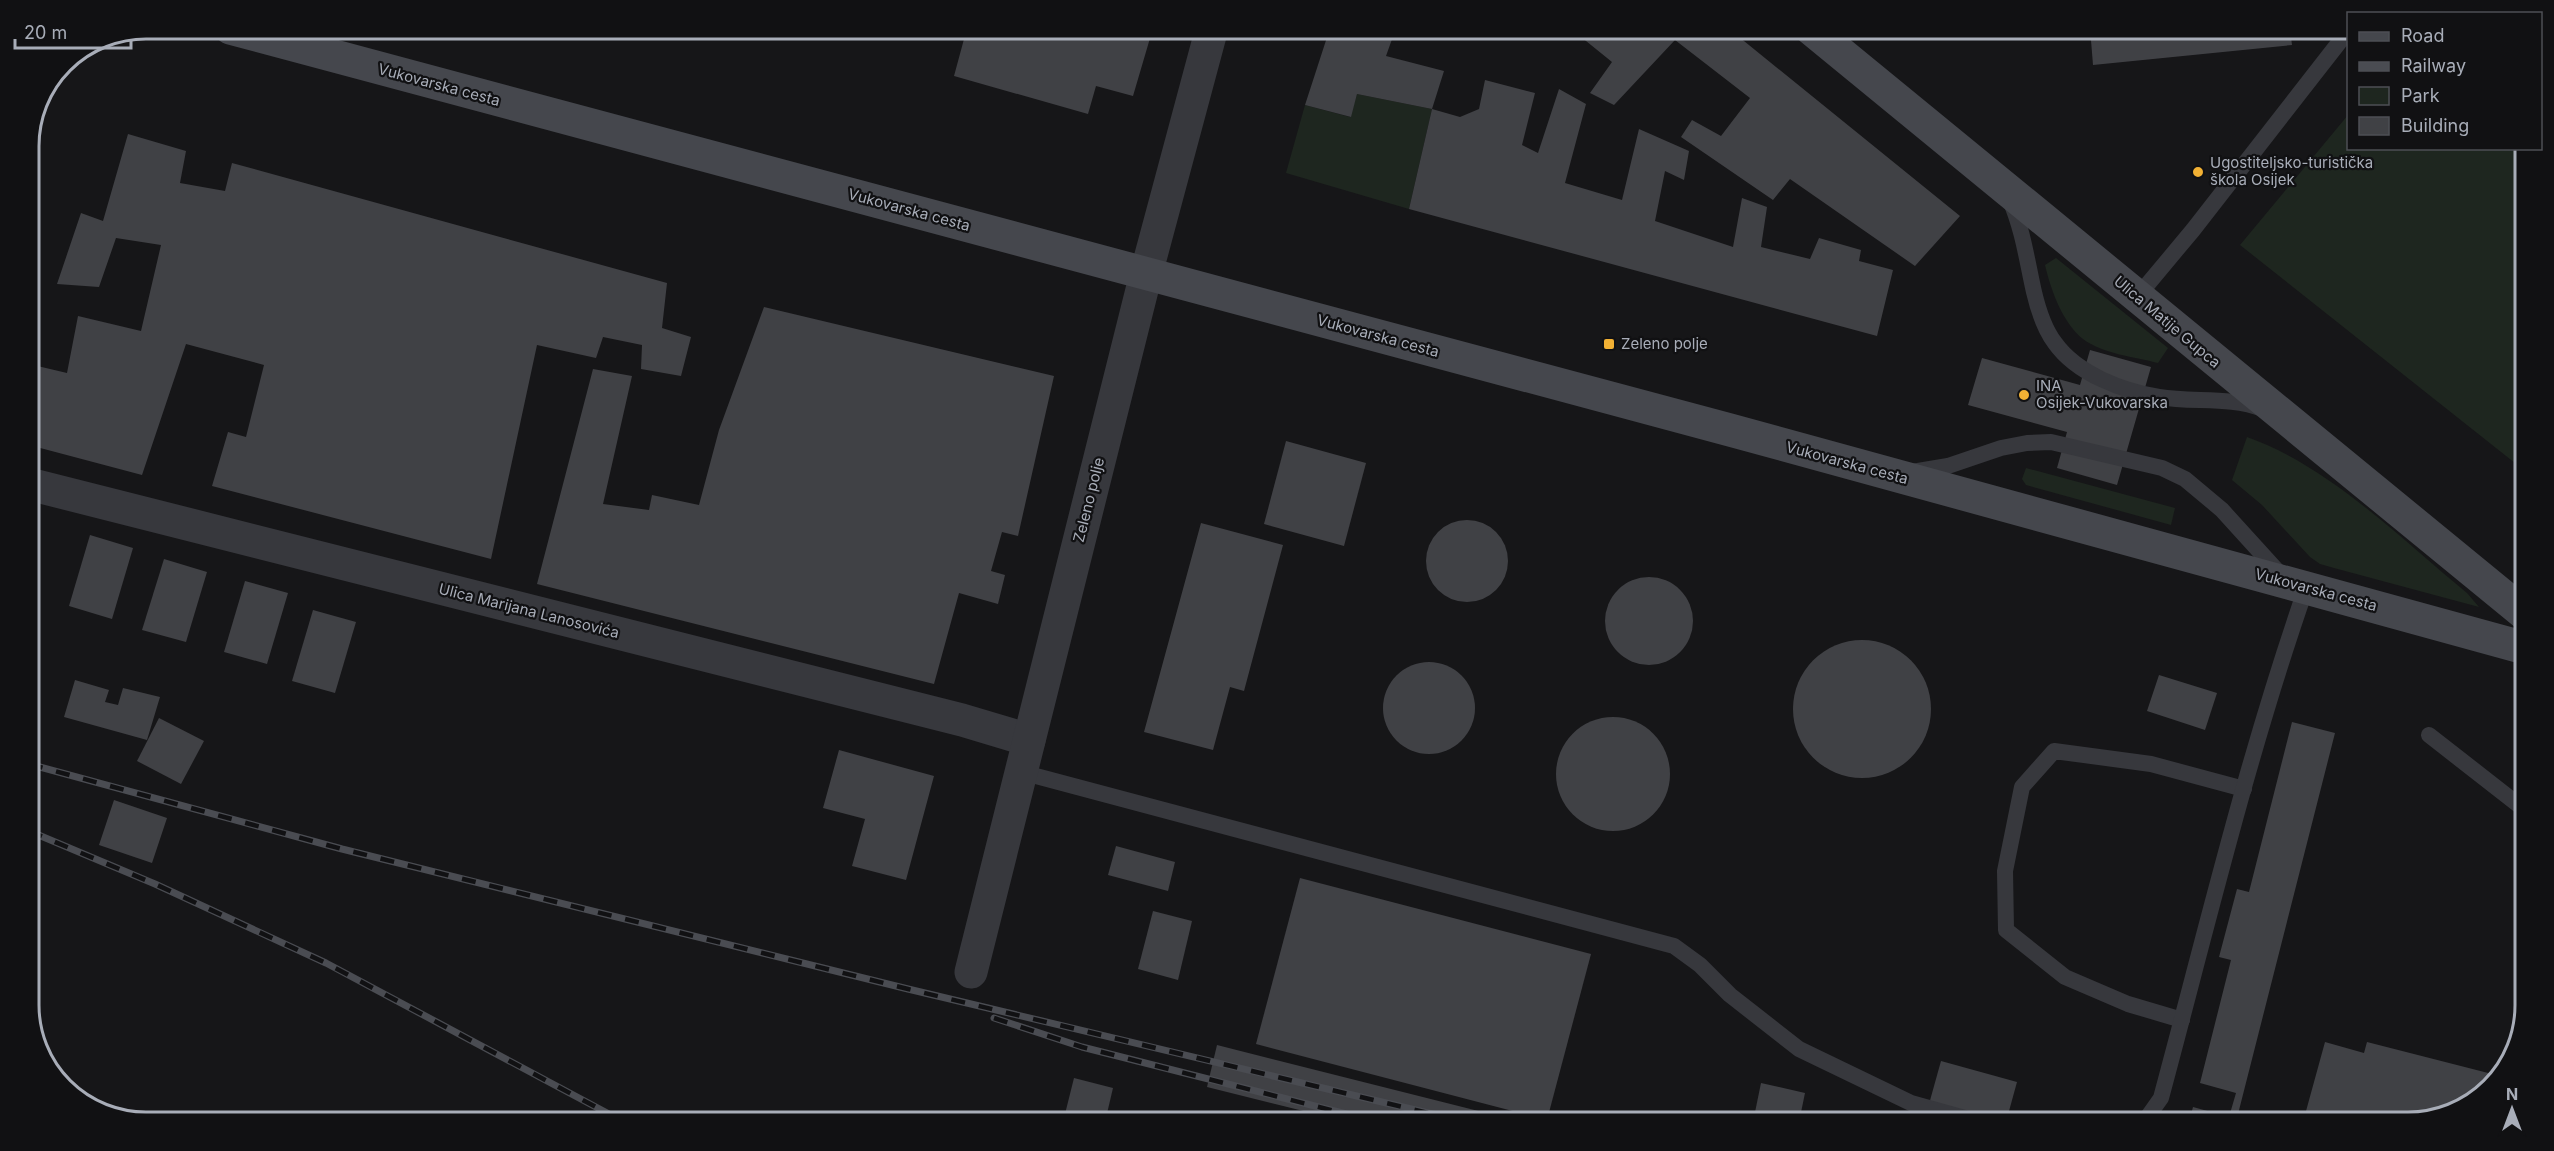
<svg xmlns="http://www.w3.org/2000/svg" width="2554" height="1151" viewBox="0 0 2554 1151" font-family="Inter,sans-serif">
<style>
.green{fill:#1e261f}
.building{fill:#404145}
.lines{fill:none;stroke-linecap:round;stroke-linejoin:round}
.lane{stroke:#37383d;stroke-width:16}
.street{stroke:#37383d;stroke-width:33}
.secondary{stroke:#45474d;stroke-width:33}
.rail-casing{stroke:#4a4c52;stroke-width:7}
.rail{stroke:#111113;stroke-width:4.5;stroke-dasharray:14;stroke-linecap:butt}
.poi-dot{fill:#f2b134;stroke:#111113;stroke-width:2}
.labels{text-anchor:middle;stroke-width:4.5;stroke-linejoin:round;paint-order:stroke}
.street-label{font-size:15px;fill:#a8adb8;stroke:#111113}
.poi-label{font-size:15px;fill:#a8adb8;stroke:#111113;text-anchor:start}
.rim{fill:none;stroke:#a8adb8;stroke-width:3}
</style>
<rect width="100%" height="100%" fill="#161618"/>
<!-- green -->
<g class="green">
<polygon points="1357,94 1432,109 1409,209 1286,173 1305,105 1350,117"/>
<polygon points="2348,115 2348,148 2525,149 2525,471 2240,245"/>
<path d="M2056,258L2168,348L2158,363C2135,357 2103,354 2083,339C2062,322 2051,290 2045,265Z"/>
<path d="M2247,437C2329,466 2400,538 2467,593L2479,607L2334,568L2320,564L2310,557L2262,505L2232,480Z"/>
<polygon points="2026,468 2175,508 2171,525 2026,485 2022,479"/>
</g>
<!-- building -->
<g class="building">
<polygon points="967,28 1153,28 1133,96 1096,86 1088,114 954,76"/>
<polygon points="1330,28 1396,28 1386,56 1444,71 1432,109 1357,94 1351,117 1305,105"/>
<polygon points="1413,28 1455,28 1451,40"/>
<polygon points="1570,28 1728,28 1960,216 1915,266 1790,179 1773,200 1681,137 1692,120 1721,136 1750,98 1675,40 1614,105 1590,93 1612,62"/>
<polygon points="2090,28 2290,28 2292,45 2093,65"/>
<polygon points="1485,80 1535,93 1522,145 1538,153 1559,89 1586,104 1565,183 1622,200 1639,129 1689,151 1684,180 1665,171 1655,221 1733,247 1742,198 1767,207 1761,247 1810,259 1819,238 1861,250 1859,261 1893,270 1877,336 1409,209 1432,109 1460,117 1479,109"/>
<polygon points="128,134 186,151 180,183 225,191 232,163 667,283 662,328 691,337 681,376 641,369 642,345 603,337 596,358 537,345 491,559 212,486 228,432 246,437 264,365 186,344 142,475 29,445 29,364 67,373 78,316 141,331 161,245 116,238 99,287 57,284 81,213 103,221"/>
<polygon points="764,307 1054,376 1018,536 1002,532 991,571 1005,575 998,604 959,593 934,684 537,584 593,369 632,376 603,504 649,510 652,495 699,505 719,430"/>
<polygon points="2090,350 2151,367 2117,485 2057,468 2067,432 1968,405 1982,358 2080,385"/>
<polygon points="1286,441 1366,463 1344,546 1264,524"/>
<circle cx="1467" cy="561" r="41"/>
<polygon points="1201,523 1283,545 1244,691 1230,687 1213,750 1144,732"/>
<polygon points="90,535 133,548 112,619 69,606"/>
<polygon points="164,559 207,572 186,642 142,630"/>
<circle cx="1649" cy="621" r="44"/>
<polygon points="245,581 288,593 267,664 224,652"/>
<polygon points="313,610 356,622 335,693 292,681"/>
<circle cx="1862" cy="709" r="69"/>
<circle cx="1429" cy="708" r="46"/>
<polygon points="2159,675 2217,693 2205,730 2147,711"/>
<polygon points="75,680 109,690 105,702 118,705 123,688 160,697 147,740 64,717"/>
<circle cx="1613" cy="774" r="57"/>
<polygon points="159,718 204,741 181,784 137,761"/>
<polygon points="2292,722 2335,733 2236,1122 2189,1122 2193,1107 2229,1117 2236,1093 2200,1083 2231,960 2219,957 2237,889 2249,892"/>
<polygon points="839,750 934,776 906,880 852,866 865,819 823,808"/>
<polygon points="114,800 167,818 152,863 99,845"/>
<polygon points="1116,846 1175,862 1168,891 1108,875"/>
<polygon points="1300,878 1591,954 1547,1120 1256,1044"/>
<polygon points="1153,911 1192,921 1178,980 1138,969"/>
<polygon points="2325,1042 2364,1053 2367,1042 2496,1075 2473,1102 2408,1122 2303,1122"/>
<polygon points="1217,1045 1522,1122 1348,1122 1207,1087"/>
<polygon points="1941,1061 2017,1082 2006,1122 1924,1122"/>
<polygon points="1074,1078 1113,1088 1105,1122 1063,1122"/>
<polygon points="1761,1083 1805,1093 1799,1122 1753,1122"/>
</g>
<g class="lines">
<!-- lane -->
<g class="lane">
<path d="M2010,200C2023,230 2027,261 2034,292C2038,309 2045,330 2055,343C2077,374 2123,391 2159,397C2194,403 2229,396 2263,409"/>
<polyline points="2137,297 2193,230 2348,31"/>
<polyline points="1912,472 1948,466 2001,448 2027,443 2051,442 2162,468 2185,479 2222,510 2281,575"/>
<polyline points="2429,735 2525,810"/>
<polyline points="1021,772 1674,946 1700,965 1730,995 1799,1049 1911,1103 1979,1122"/>
<polyline points="2182,1020 2128,1004 2065,977 2006,930 2005,871 2022,787 2054,751 2151,764 2244,789"/>
<path d="M2144,1122L2161,1098C2207,927 2248,754 2306,588"/>
</g>
<!-- street -->
<g class="street">
<polyline points="29,484 962,720 1029,740"/>
<polyline points="971,972 1146,274 1212,28"/>
</g>
<!-- secondary -->
<g class="secondary">
<polyline points="230,28 1730,430 2525,648"/>
<polyline points="1810,28 2525,614"/>
</g>
<!-- rail casing -->
<g class="rail-casing">
<g id="rail">
<polyline points="29,764 342,849 908,989 1466,1122"/>
<polyline points="29,831 155,884 326,963 624,1122"/>
<polyline points="994,1018 1082,1047 1378,1122"/>
</g>
</g>
<!-- rail -->
<use href="#rail" class="rail"/>
</g>
<!-- markers -->
<g class="poi-dot">
<circle cx="2198" cy="172" r="6"/>
<rect x="1603" y="338" width="12" height="12" rx="3"/>
<circle cx="2024" cy="395" r="6"/>
</g>
<g class="labels">
<!-- street labels -->
<g class="street-label">
<text transform="translate(439 85) rotate(15)" y="5">Vukovarska cesta</text>
<text transform="translate(909 210) rotate(15)" y="5">Vukovarska cesta</text>
<text transform="translate(2167 322) rotate(40)" y="5">Ulica Matije Gupca</text>
<text transform="translate(1378 336) rotate(15)" y="5">Vukovarska cesta</text>
<text transform="translate(1847 463) rotate(15)" y="5">Vukovarska cesta</text>
<text transform="translate(1089 500) rotate(-76)" y="5">Zeleno polje</text>
<text transform="translate(2316 590) rotate(15)" y="5">Vukovarska cesta</text>
<text transform="translate(529 611) rotate(14)" y="5">Ulica Marijana Lanosovića</text>
</g>
<!-- poi labels -->
<g class="poi-label">
<text x="2210" y="168">Ugostiteljsko-turistička<tspan x="2210" dy="17">škola Osijek</tspan></text>
<text x="1621" y="349">Zeleno polje</text>
<text x="2036" y="391">INA<tspan x="2036" dy="17">Osijek-Vukovarska</tspan></text>
</g>
</g>
<!-- crop -->
<path d="M0 0H2554V1151H0ZM146 39H2408A107 107 0 0 1 2515 146V1005A107 107 0 0 1 2408 1112H146A107 107 0 0 1 39 1005V146A107 107 0 0 1 146 39Z" fill="#111113" fill-rule="evenodd"/>
<path class="rim" d="M146 39H2408A107 107 0 0 1 2515 146V1005A107 107 0 0 1 2408 1112H146A107 107 0 0 1 39 1005V146A107 107 0 0 1 146 39Z"/>
<!-- legend -->
<rect x="2347" y="12" width="195" height="138" fill="#111113" stroke="#4d4f55" stroke-width="1.5"/>
<rect x="2359" y="32" width="30" height="9" fill="#45474d" stroke="#4d4f55" stroke-width="1.5"/>
<text x="2401" y="42" font-size="18" fill="#a8adb8">Road</text>
<rect x="2359" y="62" width="30" height="9" fill="#4a4c52" stroke="#4d4f55" stroke-width="1.5"/>
<text x="2401" y="72" font-size="18" fill="#a8adb8">Railway</text>
<rect x="2359" y="87" width="30" height="18" fill="#1e261f" stroke="#4d4f55" stroke-width="1.5"/>
<text x="2401" y="102" font-size="18" fill="#a8adb8">Park</text>
<rect x="2359" y="117" width="30" height="18" fill="#404145" stroke="#4d4f55" stroke-width="1.5"/>
<text x="2401" y="132" font-size="18" fill="#a8adb8">Building</text>
<!-- north arrow -->
<g transform="translate(2512 1109)" stroke="#111113" stroke-width="4.5" paint-order="stroke">
<path d="M0-4.5L10 22L0 15L-10 22Z" fill="#a8adb8"/>
<text y="-9" font-size="16" font-weight="bold" text-anchor="middle" fill="#a8adb8">N</text>
</g>
<!-- scale -->
<path d="M15 39v9h116v-9" fill="none" stroke="#a8adb8" stroke-width="3"/>
<text x="24" y="39" font-size="18" fill="#a8adb8" stroke="#111113" stroke-width="4.5" paint-order="stroke">20 m</text>
</svg>
